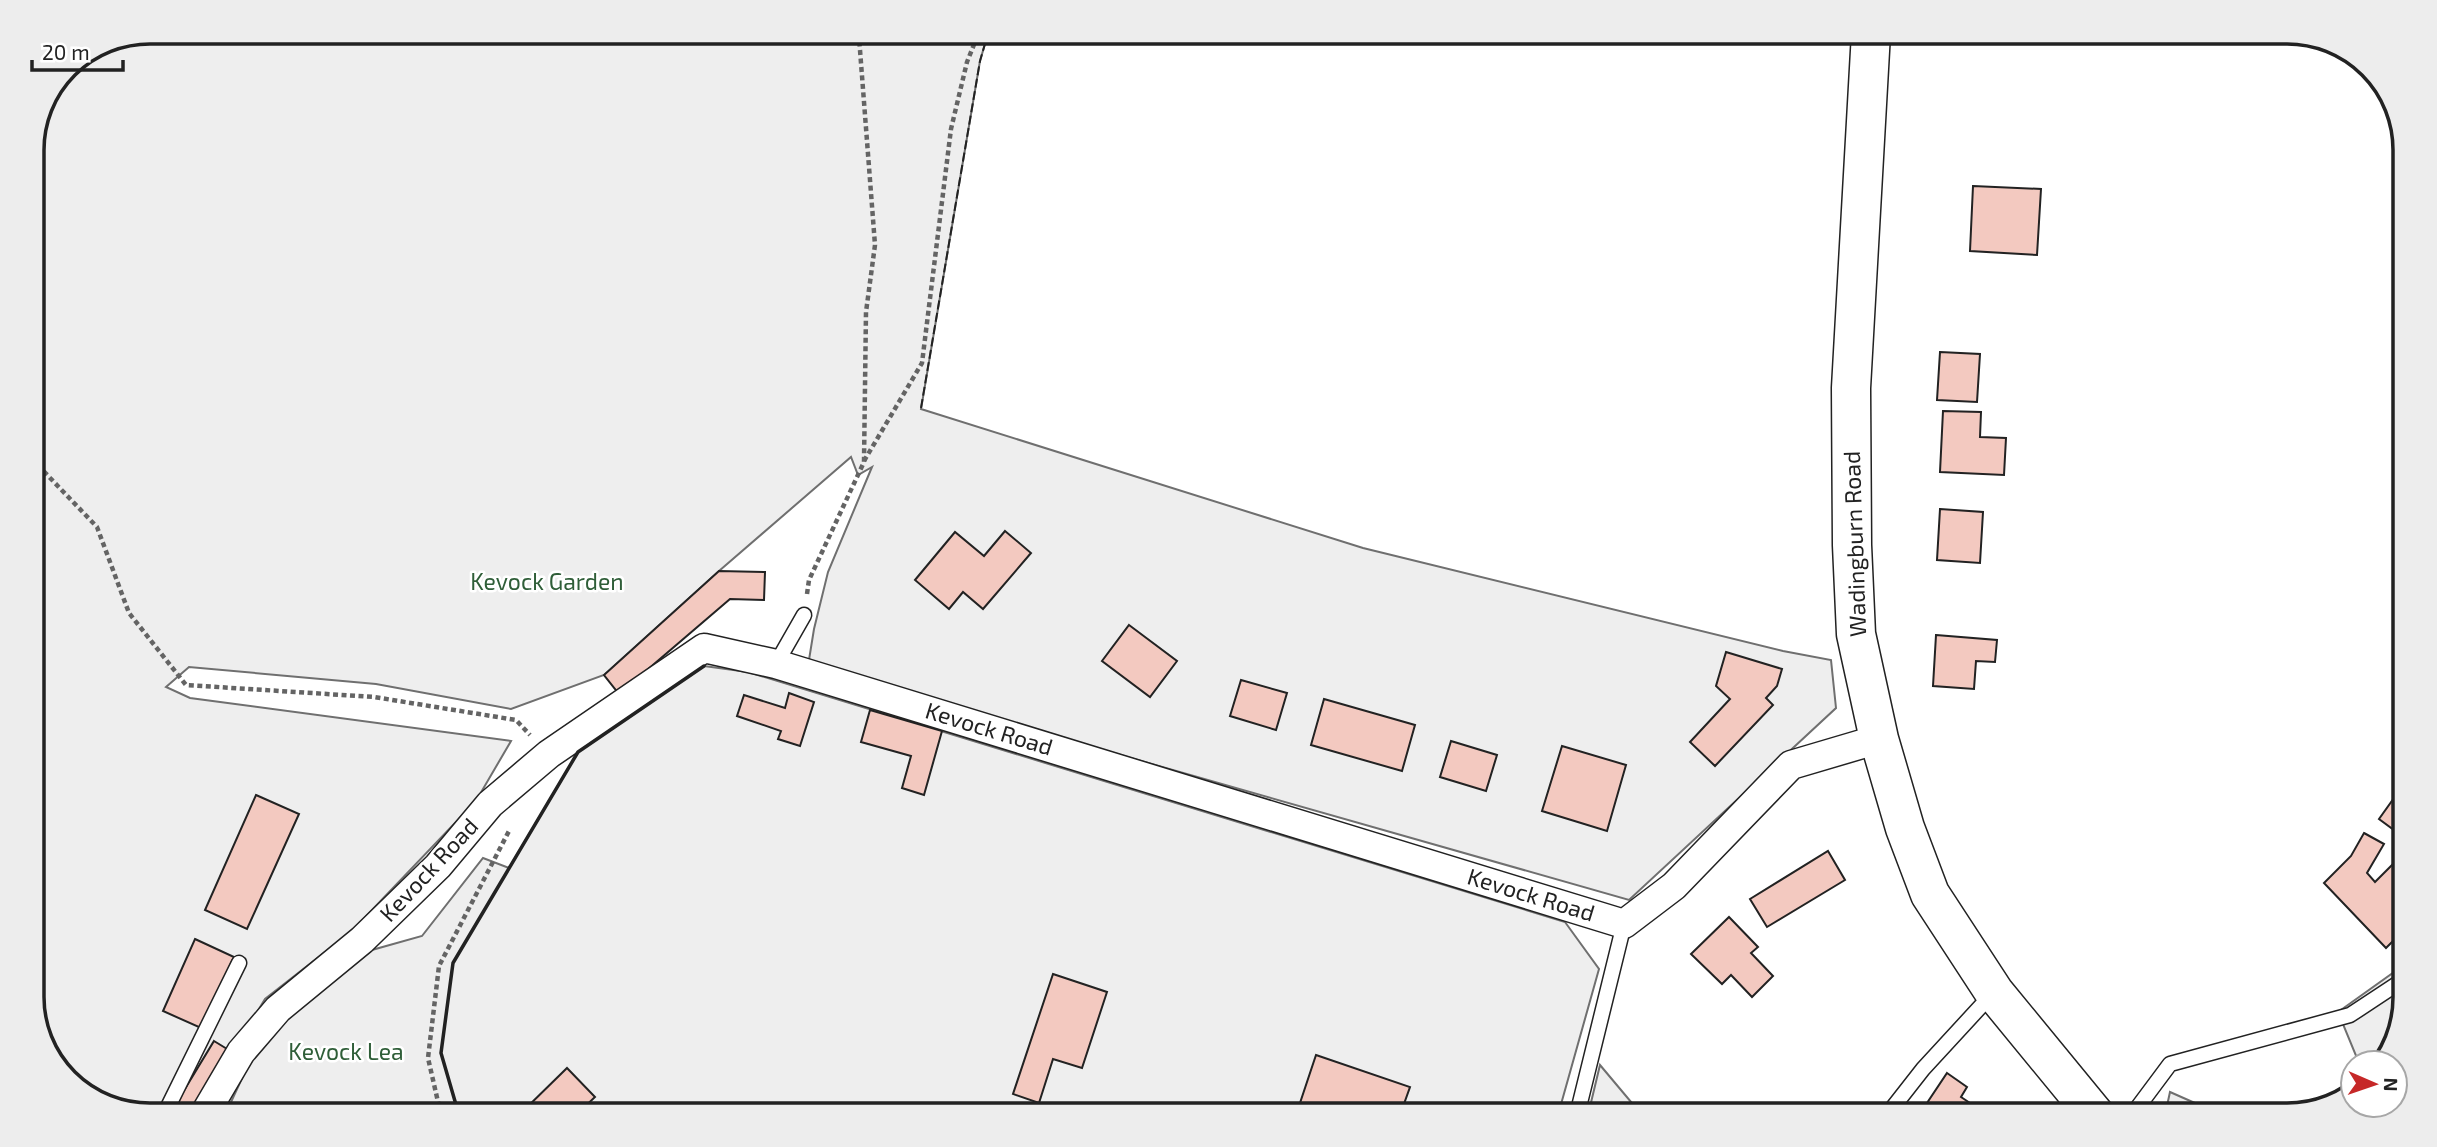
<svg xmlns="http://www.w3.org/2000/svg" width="2437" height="1147" viewBox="0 0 2437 1147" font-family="'Exo 2',sans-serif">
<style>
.green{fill:#eee;stroke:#6f6f6f;stroke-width:2}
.building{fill:#f3c9c0;stroke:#222;stroke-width:2}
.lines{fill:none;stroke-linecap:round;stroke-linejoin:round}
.lane-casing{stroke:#222;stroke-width:17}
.street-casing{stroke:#222;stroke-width:31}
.primary-casing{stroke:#222;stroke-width:41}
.path{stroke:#646464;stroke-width:4.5;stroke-dasharray:5 3.5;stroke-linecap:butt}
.lane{stroke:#fff;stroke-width:14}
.street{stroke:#fff;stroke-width:28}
.primary{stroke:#fff;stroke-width:38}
.fence{stroke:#222;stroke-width:2;stroke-dasharray:9 3.5;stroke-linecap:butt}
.wall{stroke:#222;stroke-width:3.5}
.labels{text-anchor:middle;stroke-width:5;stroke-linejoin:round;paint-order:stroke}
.street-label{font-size:23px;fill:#222;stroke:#fff}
.park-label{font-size:23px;fill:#2f5e38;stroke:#fff}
.rim{fill:none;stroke:#222;stroke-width:3.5}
</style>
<rect width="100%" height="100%" fill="#fff"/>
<!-- green -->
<g class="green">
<polygon points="987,37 980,61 921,409 1363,548 1783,651 1831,660 1836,708 1629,900 808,666 814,629 828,572 872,467 858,475 851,457 719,571 604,675 511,709 376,684 189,667 166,687 190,698 511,741 476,801 352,931 265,999 219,1075 189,1115 150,1115 104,1106 52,1063 32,1005 32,142 66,66 105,40"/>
<polygon points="704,666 748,672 1565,922 1599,969 1558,1115 225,1115 250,1061 285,1021 372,950 422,936 483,858 509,868 578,752"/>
<polygon points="2397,970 2396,1043 2380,1063 2359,1063 2338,1012"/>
<polygon points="1600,1065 1642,1115 1588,1115"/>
<polygon points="2170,1092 2222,1115 2165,1115"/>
</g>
<!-- building -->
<g class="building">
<polygon points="1973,186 2041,189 2037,255 1970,251"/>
<polygon points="1940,352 1980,354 1977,402 1937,400"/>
<polygon points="1943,411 1981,412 1980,437 2006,438 2004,475 1940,472"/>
<polygon points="1940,509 1983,512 1980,563 1937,560"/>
<polygon points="1005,531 1031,553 983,609 963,592 949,609 915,580 955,532 984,556"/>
<polygon points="719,571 765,572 764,600 730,599 619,694 604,675"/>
<polygon points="1129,625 1177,661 1150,697 1102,661"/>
<polygon points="1936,635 1997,640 1995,662 1976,661 1974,689 1933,686"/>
<polygon points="1726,652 1782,669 1777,686 1766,698 1773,705 1715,766 1690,742 1730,699 1716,686"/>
<polygon points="1241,680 1287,693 1276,730 1230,716"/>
<polygon points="789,693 814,702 800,746 778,739 781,731 737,716 744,695 785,708"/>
<polygon points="1324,699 1415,725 1402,771 1311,745"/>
<polygon points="870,710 942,731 924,795 902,788 911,756 861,742"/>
<polygon points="1451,741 1497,755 1486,791 1440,777"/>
<polygon points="1562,746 1626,765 1607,831 1542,811"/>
<polygon points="2399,791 2398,833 2379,819"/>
<polygon points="256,795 299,814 247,929 205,910"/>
<polygon points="2364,833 2384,844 2367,873 2375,882 2398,859 2397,937 2386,948 2324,883 2351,856"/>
<polygon points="1828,851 1845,880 1767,927 1750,899"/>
<polygon points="1729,917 1758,947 1751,953 1773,976 1752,997 1731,975 1722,984 1691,954"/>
<polygon points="195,939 234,957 201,1028 163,1011"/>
<polygon points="1053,974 1107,992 1082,1068 1053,1059 1039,1103 1013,1094"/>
<polygon points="214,1041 232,1052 192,1111 177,1102"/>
<polygon points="1316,1055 1410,1087 1400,1115 1296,1115"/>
<polygon points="567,1068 595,1097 576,1115 519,1115"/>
<polygon points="1947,1073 1967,1087 1961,1097 1973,1105 1967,1115 1919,1115"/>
</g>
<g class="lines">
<!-- lane casing -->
<g class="lane-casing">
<g id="lane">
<polyline points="776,664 804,615"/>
<polyline points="164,1115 239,963"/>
<polyline points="1577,1115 1624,924"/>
<polyline points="1887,1115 1923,1069 1993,993"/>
<polyline points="2132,1115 2170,1064 2350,1015 2397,984"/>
</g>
</g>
<!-- street casing -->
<g class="street-casing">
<polyline id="street" points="204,1115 241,1052 278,1009 362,940 438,866 490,804 549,754 704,648 776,664 1624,924 1674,886 1791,765 1879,739"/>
</g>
<!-- primary casing -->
<g class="primary-casing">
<polyline id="primary" points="1871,33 1851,388 1852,545 1856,634 1879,739 1905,828 1930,894 1994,992 2095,1115"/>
</g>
<!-- path -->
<g class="path">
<polyline points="32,459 97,527 129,613 186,685 374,697 516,720 530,735"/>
<polyline points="864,461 922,363 951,129 967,62 977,37"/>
<polyline points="807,594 809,580 864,462 866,312 875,245 859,37"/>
<polyline points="441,1115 428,1058 439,966 509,831"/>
</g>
<!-- lane -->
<use href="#lane" class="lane"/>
<!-- street -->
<use href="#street" class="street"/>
<!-- primary -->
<use href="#primary" class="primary"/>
<!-- fence -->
<polyline class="fence" points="921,408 980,61 987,37"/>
<!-- wall -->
<polyline class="wall" points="459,1115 441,1053 453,963 578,752 704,666"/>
</g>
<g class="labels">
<!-- street labels -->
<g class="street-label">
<text transform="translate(1855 544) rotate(-92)" y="8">Wadingburn Road</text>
<text transform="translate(989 729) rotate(17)" y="8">Kevock Road</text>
<text transform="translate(429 870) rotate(-47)" y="8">Kevock Road</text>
<text transform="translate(1531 895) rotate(17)" y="8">Kevock Road</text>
</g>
<!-- park labels -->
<g class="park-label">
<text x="547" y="590">Kevock Garden</text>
<text x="346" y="1060">Kevock Lea</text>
</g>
</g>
<!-- crop -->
<path d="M0 0H2437V1147H0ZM150 44H2287A106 106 0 0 1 2393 150V997A106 106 0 0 1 2287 1103H150A106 106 0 0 1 44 997V150A106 106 0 0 1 150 44Z" fill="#ededed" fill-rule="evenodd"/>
<path class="rim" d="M150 44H2287A106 106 0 0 1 2393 150V997A106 106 0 0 1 2287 1103H150A106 106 0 0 1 44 997V150A106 106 0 0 1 150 44Z"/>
<!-- north arrow -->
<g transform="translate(2374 1084) rotate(92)"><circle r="33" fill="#ffffff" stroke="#a7a7a7" stroke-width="2"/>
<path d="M0-5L12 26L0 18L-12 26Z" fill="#c62828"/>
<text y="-10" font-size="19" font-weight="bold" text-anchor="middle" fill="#222222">N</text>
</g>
<!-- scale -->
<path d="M32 60v10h91v-10" fill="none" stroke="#222222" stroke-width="3.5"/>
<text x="42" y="60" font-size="21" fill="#222222" stroke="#ffffff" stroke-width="5" paint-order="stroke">20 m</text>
</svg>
